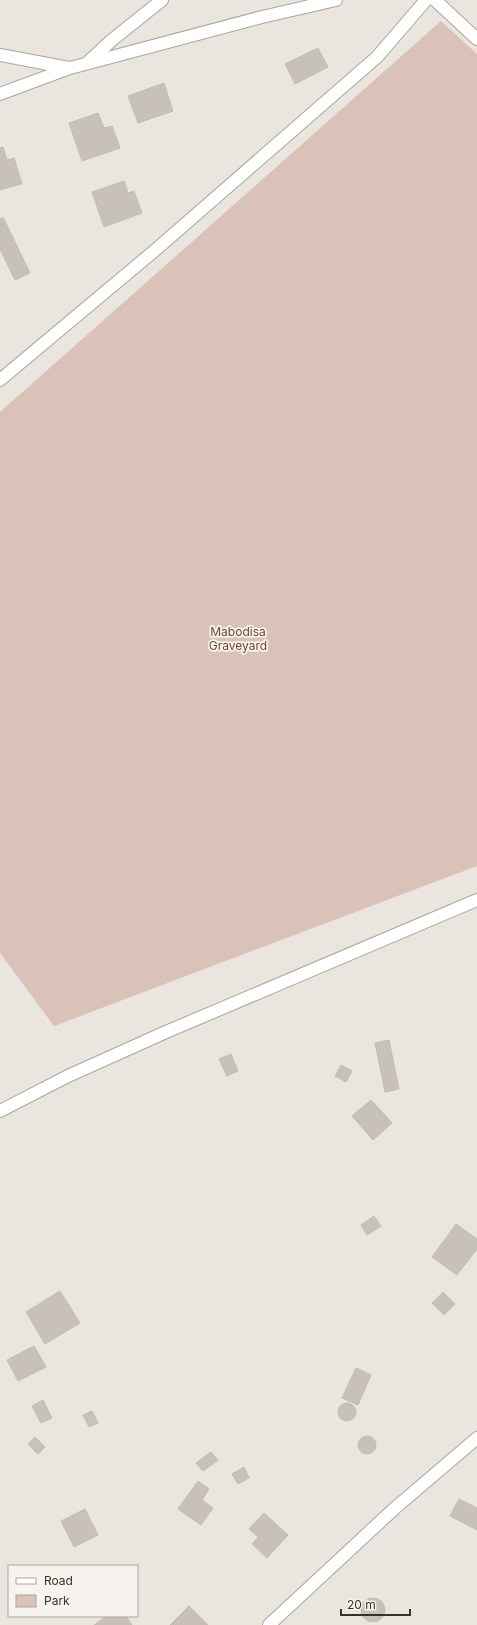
<svg xmlns="http://www.w3.org/2000/svg" width="477" height="1625" viewBox="0 0 477 1625" font-family="Inter,sans-serif">
<style>
.green{fill:#dac2b9}
.building{fill:#c7c1b8;stroke:#c3bcb2}
.lines{fill:none;stroke-linecap:round;stroke-linejoin:round}
.street-casing{stroke:#aaa59b;stroke-width:14}
.secondary-casing{stroke:#aca596;stroke-width:14}
.street{stroke:#fff;stroke-width:12}
.secondary{stroke:#fff;stroke-width:12}
.labels{text-anchor:middle;stroke-width:3.5;stroke-linejoin:round;paint-order:stroke}
.park-label{font-size:12px;fill:#6d472d;stroke:#f7f3ef}
</style>
<rect width="100%" height="100%" fill="#eae5df"/>
<!-- green -->
<polygon class="green" points="441,21 477,54 477,866 54,1026 0,953 0,412"/>
<!-- building -->
<g class="building">
<polygon points="318,48 328,67 295,84 285,64"/>
<polygon points="164,83 173,111 138,123 128,96"/>
<polygon points="98,113 104,128 112,126 120,148 82,161 69,123"/>
<polygon points="3,147 7,160 14,158 22,184 0,190 0,148"/>
<polygon points="124,181 128,193 134,191 142,213 104,227 92,192"/>
<polygon points="3,217 30,273 15,280 0,249 0,219"/>
<polygon points="389,1040 399,1089 385,1092 375,1043"/>
<polygon points="231,1054 238,1071 227,1076 219,1059"/>
<polygon points="341,1065 352,1071 346,1082 335,1076"/>
<polygon points="371,1100 392,1123 373,1140 352,1116"/>
<polygon points="374,1216 381,1226 367,1235 361,1225"/>
<polygon points="456,1224 477,1239 477,1249 457,1275 432,1257"/>
<polygon points="60,1291 80,1323 45,1344 26,1312"/>
<polygon points="443,1292 455,1304 444,1315 432,1303"/>
<polygon points="34,1346 46,1367 18,1381 7,1360"/>
<polygon points="356,1368 371,1375 358,1405 342,1398"/>
<polygon points="43,1400 52,1418 41,1423 32,1406"/>
<circle cx="347" cy="1412" r="9"/>
<polygon points="92,1411 98,1423 89,1427 83,1415"/>
<circle cx="367" cy="1445" r="9"/>
<polygon points="35,1437 45,1447 38,1454 28,1444"/>
<polygon points="211,1452 218,1460 203,1471 196,1463"/>
<polygon points="244,1467 249,1478 238,1484 232,1474"/>
<polygon points="198,1481 209,1489 202,1500 213,1508 201,1525 178,1509"/>
<polygon points="459,1499 477,1508 477,1530 450,1516"/>
<polygon points="85,1509 98,1535 74,1547 61,1521"/>
<polygon points="264,1513 288,1535 267,1558 252,1544 258,1537 249,1529"/>
<circle cx="373" cy="1610" r="12"/>
<polygon points="189,1606 208,1625 170,1625"/>
<polygon points="106,1616 126,1616 132,1625 94,1625"/>
</g>
<g class="lines">
<!-- street casing -->
<g class="street-casing">
<g id="street">
<polyline points="435,0 477,39"/>
<polyline points="0,55 69,68"/>
<polyline points="87,63 112,40 162,0"/>
<polyline points="0,94 70,68 262,17 336,0"/>
<polyline points="0,1111 68,1076 166,1032 477,900"/>
<polyline points="269,1625 395,1508 477,1438"/>
</g>
</g>
<!-- secondary casing -->
<g class="secondary-casing">
<polyline id="secondary" points="0,380 153,252 377,57 426,0"/>
</g>
<!-- street -->
<use href="#street" class="street"/>
<!-- secondary -->
<use href="#secondary" class="secondary"/>
</g>
<g class="labels">
<!-- park labels -->
<g class="park-label">
<text x="238" y="636">Mabodisa<tspan x="238" dy="14">Graveyard</tspan></text>
</g>
</g>
<!-- legend -->
<rect x="8" y="1565" width="130" height="52" fill="#f7f3ef" stroke="#aba69d"/>
<rect x="16" y="1578" width="20" height="6" fill="#ffffff" stroke="#aba69d"/>
<text x="44" y="1585" font-size="12" fill="#393321">Road</text>
<rect x="16" y="1595" width="20" height="12" fill="#dac2b9" stroke="#aba69d"/>
<text x="44" y="1605" font-size="12" fill="#393321">Park</text>
<!-- scale -->
<path d="M341 1609v6h69v-6" fill="none" stroke="#393321" stroke-width="2"/>
<text x="347" y="1609" font-size="12" fill="#393321" stroke="#f7f3ef" stroke-width="3" paint-order="stroke">20 m</text>
</svg>
